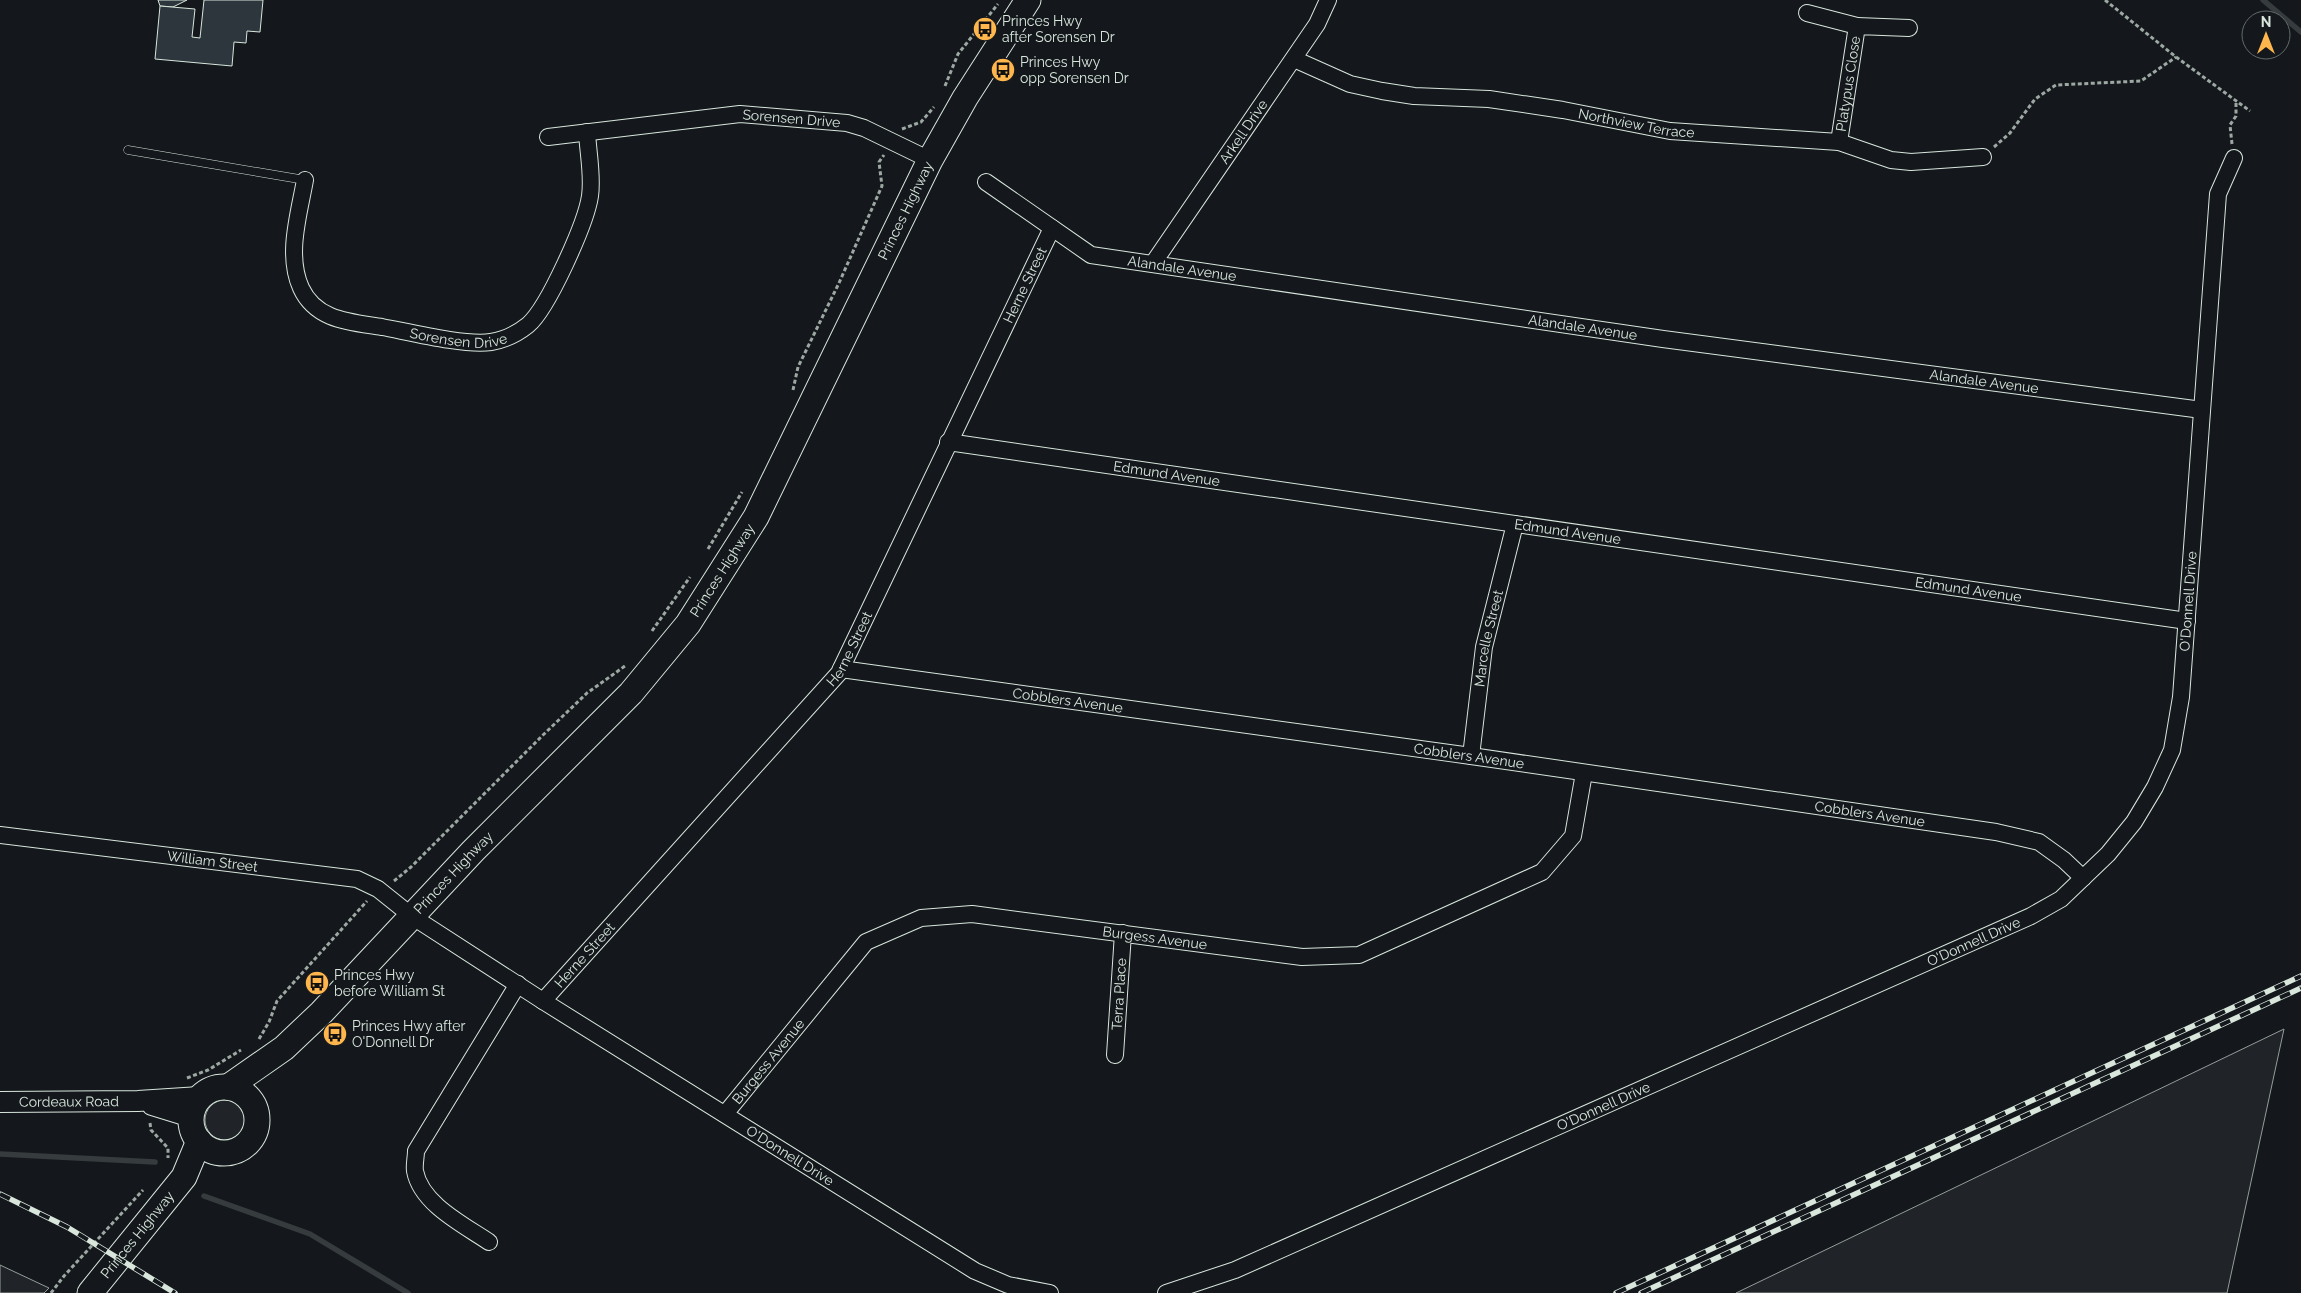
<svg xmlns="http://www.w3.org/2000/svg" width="2301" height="1293" viewBox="0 0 2301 1293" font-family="Raleway,sans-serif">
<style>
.green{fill:#202428;stroke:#939e99}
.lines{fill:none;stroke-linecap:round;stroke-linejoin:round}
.stream{stroke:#363b3e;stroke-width:5.5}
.building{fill:#2c363c;stroke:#d8e6dc}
.service-casing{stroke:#d8e6dc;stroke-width:9}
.minor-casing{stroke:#d8e6dc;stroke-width:18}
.tertiary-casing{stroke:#d8e6dc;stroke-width:22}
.primary-casing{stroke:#d8e6dc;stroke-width:27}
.path{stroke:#9da8a2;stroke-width:3;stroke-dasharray:4 2.5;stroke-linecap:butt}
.service{stroke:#14181c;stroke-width:8}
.minor{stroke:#14181c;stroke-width:16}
.tertiary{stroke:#14181c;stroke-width:20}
.primary{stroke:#14181c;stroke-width:25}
.rail-casing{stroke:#d8e6dc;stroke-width:5.5}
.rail{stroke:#14181c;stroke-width:4;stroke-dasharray:11;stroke-linecap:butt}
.labels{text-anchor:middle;stroke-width:4;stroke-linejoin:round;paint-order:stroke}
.poi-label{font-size:14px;fill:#d8e6dc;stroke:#14181c;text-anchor:start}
.street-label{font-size:14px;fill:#d8e6dc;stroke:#14181c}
</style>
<rect width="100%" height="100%" fill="#14181c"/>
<!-- green -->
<g class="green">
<polygon points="2284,1029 2227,1293 1736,1293"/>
<circle cx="225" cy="1120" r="20"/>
<polygon points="0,1265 49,1288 44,1293 0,1293"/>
</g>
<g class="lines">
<!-- stream -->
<g class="stream">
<polyline points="2263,0 2301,32"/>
<polyline points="0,1154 155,1162"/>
<polyline points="204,1196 310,1234 408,1293"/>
</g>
</g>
<!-- building -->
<g class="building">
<polygon points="158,0 187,0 173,7 160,6"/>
<polygon points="204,0 263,0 260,32 247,31 246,43 234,42 232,66 155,59 160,6 195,9 192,37 200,38"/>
</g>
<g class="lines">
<!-- service casing -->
<g class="service-casing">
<polyline id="service" points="128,150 305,180"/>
</g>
<!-- minor casing -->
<g class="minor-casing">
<g id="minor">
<polyline points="1807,13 1857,26"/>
<path id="s1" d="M1294,59L1350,84L1382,91L1414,96L1489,99L1563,110L1670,131L1839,142L1891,160L1911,162L1983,157"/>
<path id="s2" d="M548,137L740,114L847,123L864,128L930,160"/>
<path id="s3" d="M1839,142L1857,26L1909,28"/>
<path id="s4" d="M305,180C299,214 286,255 301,288C316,321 351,322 382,327C409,332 465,346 491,342C504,340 518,333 528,325C548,308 586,223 590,196C593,176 588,153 587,132"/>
<path id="s5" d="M986,182L1091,255L1663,339L2202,410"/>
<path id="s6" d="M1154,262L1317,24L1328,0"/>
<path id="s7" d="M948,442L2187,621"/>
<path id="s8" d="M841,669L1471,756L1996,832L2039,842L2064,860L2083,878"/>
<path id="s9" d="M1471,756L1484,647L1515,524"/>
<path id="s10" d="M0,835L357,879L378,889L413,917L543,1001L975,1271L1008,1285L1050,1293"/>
<path id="s11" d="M543,1001L839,673L1052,228"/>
<path id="s12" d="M1115,1055L1123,933"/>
<path id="s13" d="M725,1114L866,942L921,918L972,914L1302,957L1359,955L1542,872L1573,836L1584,773"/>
<path d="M489,1242C464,1225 421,1204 415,1171C414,1165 416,1157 416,1151L518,984"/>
<path id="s14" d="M1166,1293L1235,1270L2031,916L2061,899L2108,854L2134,822L2155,787L2172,750L2181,697L2218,194L2234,158"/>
</g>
</g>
<!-- tertiary casing -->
<g class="tertiary-casing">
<g id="tertiary">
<path id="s15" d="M0,1102L138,1101L200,1097"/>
<polyline points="152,1105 191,1117"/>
</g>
</g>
<!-- primary casing -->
<g class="primary-casing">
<g id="primary">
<path id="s16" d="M228,1087L284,1048L321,1013L473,851L631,693L688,624L756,517L930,160L965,98L1028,0"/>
<circle cx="224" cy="1120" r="33"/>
<path id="s17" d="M90,1293L184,1177L199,1141"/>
</g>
</g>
<!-- path -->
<g class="path">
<polyline points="2105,0 2176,57 2250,111"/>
<polyline points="945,86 958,54 998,4"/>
<polyline points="902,129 921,122 934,107"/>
<polyline points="2232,144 2230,125 2236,116 2236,102"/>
<polyline points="1994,147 2010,133 2035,99 2056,85 2141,81 2176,57"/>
<polyline points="793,390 798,367 839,283 882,186 879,162 884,155"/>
<polyline points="708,549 742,492"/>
<polyline points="652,631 690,577"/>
<polyline points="394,881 411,867 543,735 587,693 625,666"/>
<polyline points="259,1039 269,1022 277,1001 367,901"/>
<polyline points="187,1078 208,1070 241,1050"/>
<polyline points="150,1123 151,1130 168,1148 168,1158"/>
<polyline points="51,1293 64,1276 143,1190"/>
</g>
<!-- service -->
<use href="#service" class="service"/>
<!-- minor -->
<use href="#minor" class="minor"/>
<!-- tertiary -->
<use href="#tertiary" class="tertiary"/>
<!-- primary -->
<use href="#primary" class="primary"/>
<!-- rail casing -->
<g class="rail-casing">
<g id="rail">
<polyline points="0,1194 67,1227 175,1293"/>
<polyline points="1616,1293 2301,976"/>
<polyline points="1641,1293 2301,988"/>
</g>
</g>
<!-- rail -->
<use href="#rail" class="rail"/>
</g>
<!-- icons -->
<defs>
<g id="bus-disc" transform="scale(1.25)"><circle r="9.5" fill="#ffb74d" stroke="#14181c"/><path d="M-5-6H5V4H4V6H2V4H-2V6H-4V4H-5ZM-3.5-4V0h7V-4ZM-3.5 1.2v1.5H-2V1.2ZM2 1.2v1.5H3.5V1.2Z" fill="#111"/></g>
</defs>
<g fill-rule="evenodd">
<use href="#bus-disc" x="985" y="29"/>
<use href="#bus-disc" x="1003" y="70"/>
<use href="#bus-disc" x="317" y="983"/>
<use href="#bus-disc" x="335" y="1034"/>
</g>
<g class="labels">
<!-- poi labels -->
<g class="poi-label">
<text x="1002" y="26">Princes Hwy<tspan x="1002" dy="16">after Sorensen Dr</tspan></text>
<text x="1020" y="67">Princes Hwy<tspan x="1020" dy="16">opp Sorensen Dr</tspan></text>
<text x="334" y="980">Princes Hwy<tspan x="334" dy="16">before William St</tspan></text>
<text x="352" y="1031">Princes Hwy after<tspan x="352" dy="16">O'Donnell Dr</tspan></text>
</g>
<!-- street labels -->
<g class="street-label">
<text dy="5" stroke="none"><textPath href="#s3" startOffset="59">Platypus Close</textPath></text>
<text dy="5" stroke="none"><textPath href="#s2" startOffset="245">Sorensen Drive</textPath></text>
<text dy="5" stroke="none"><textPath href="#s1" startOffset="351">Northview Terrace</textPath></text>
<text dy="5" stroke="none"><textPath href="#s6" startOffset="158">Arkell Drive</textPath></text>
<text dy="5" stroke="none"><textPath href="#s16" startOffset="1122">Princes Highway</textPath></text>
<text dy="5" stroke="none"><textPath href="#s5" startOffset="220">Alandale Avenue</textPath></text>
<text dy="5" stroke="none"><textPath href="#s11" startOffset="872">Herne Street</textPath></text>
<text dy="5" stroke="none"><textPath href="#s5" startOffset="625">Alandale Avenue</textPath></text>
<text dy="5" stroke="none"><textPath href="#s4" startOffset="282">Sorensen Drive</textPath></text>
<text dy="5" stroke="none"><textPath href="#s5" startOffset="1030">Alandale Avenue</textPath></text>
<text dy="5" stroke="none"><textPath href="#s7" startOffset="221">Edmund Avenue</textPath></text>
<text dy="5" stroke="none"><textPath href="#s7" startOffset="626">Edmund Avenue</textPath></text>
<text dy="5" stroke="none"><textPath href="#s16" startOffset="718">Princes Highway</textPath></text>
<text dy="5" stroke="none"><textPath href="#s7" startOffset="1031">Edmund Avenue</textPath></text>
<text dy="5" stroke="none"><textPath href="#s14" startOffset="1316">O'Donnell Drive</textPath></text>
<text dy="5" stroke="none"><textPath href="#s9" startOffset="119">Marcelle Street</textPath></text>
<text dy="5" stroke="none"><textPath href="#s11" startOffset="468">Herne Street</textPath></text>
<text dy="5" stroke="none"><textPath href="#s8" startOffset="229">Cobblers Avenue</textPath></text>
<text dy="5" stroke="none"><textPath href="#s8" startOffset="634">Cobblers Avenue</textPath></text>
<text dy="5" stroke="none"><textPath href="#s8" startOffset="1039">Cobblers Avenue</textPath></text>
<text dy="5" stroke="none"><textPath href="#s10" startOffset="214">William Street</textPath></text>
<text dy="5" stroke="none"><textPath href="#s16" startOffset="312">Princes Highway</textPath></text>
<text dy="5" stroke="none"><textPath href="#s13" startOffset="518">Burgess Avenue</textPath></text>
<text dy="5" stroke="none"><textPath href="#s14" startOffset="881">O'Donnell Drive</textPath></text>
<text dy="5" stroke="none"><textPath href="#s11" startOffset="62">Herne Street</textPath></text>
<text dy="5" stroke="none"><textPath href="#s12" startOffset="61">Terra Place</textPath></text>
<text dy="5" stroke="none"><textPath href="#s13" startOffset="68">Burgess Avenue</textPath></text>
<text dy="5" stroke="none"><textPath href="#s15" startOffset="69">Cordeaux Road</textPath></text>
<text dy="5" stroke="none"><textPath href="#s14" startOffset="476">O'Donnell Drive</textPath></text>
<text dy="5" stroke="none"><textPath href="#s10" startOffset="874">O'Donnell Drive</textPath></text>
<text dy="5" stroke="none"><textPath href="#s17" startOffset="75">Princes Highway</textPath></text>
</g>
</g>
<!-- north arrow -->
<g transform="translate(2266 35)"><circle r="24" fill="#14181c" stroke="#626a69"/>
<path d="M0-4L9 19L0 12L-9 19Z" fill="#ffb74d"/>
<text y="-8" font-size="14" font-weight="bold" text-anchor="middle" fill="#d8e6dc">N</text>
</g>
</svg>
